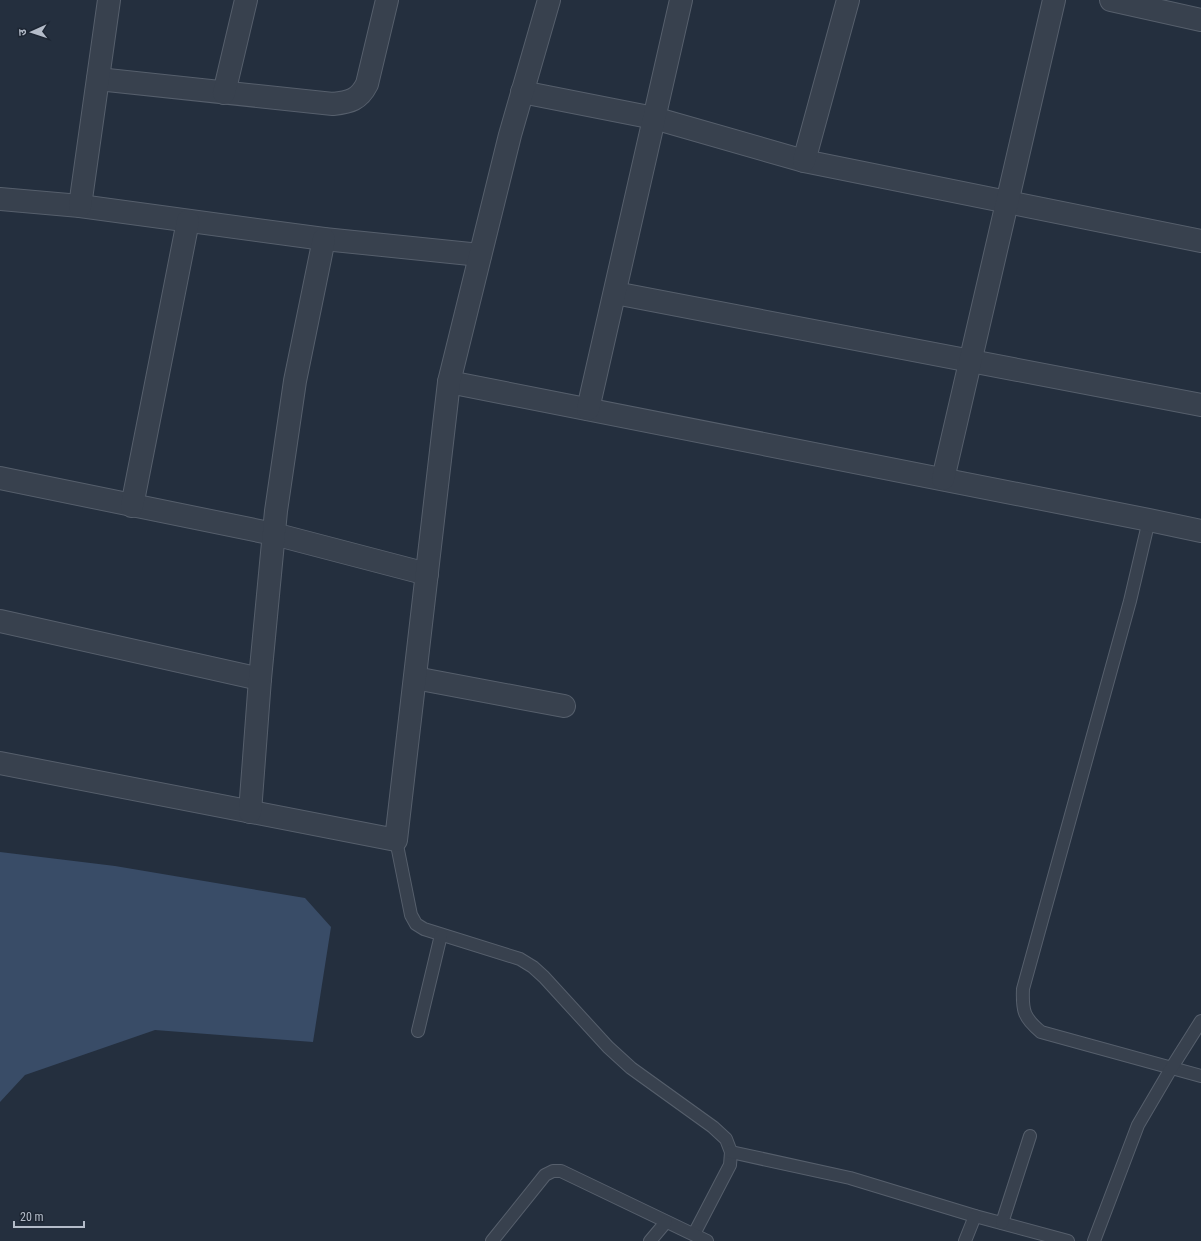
<svg xmlns="http://www.w3.org/2000/svg" width="1201" height="1241" viewBox="0 0 1201 1241" font-family="'Roboto Condensed','Noto Sans Devanagari',sans-serif">
<style>
.water{fill:#394c67}
.lines{fill:none;stroke-linecap:round;stroke-linejoin:round}
.service-casing{stroke:#565f6c;stroke-width:14}
.minor-casing{stroke:#565f6c;stroke-width:24}
.service{stroke:#38414e;stroke-width:12}
.minor{stroke:#38414e;stroke-width:22}
</style>
<rect width="100%" height="100%" fill="#242f3e"/>
<!-- water -->
<polygon class="water" points="0,852 115,866 305,898 331,927 313,1042 155,1030 25,1075 0,1102"/>
<g class="lines">
<!-- service casing -->
<g class="service-casing">
<g id="service">
<path d="M1149,520L1130,601L1023,989C1022,1011 1024,1018 1041,1032L1201,1076"/>
<polyline points="396,840 411,915 416,924 424,929 520,959 533,967 544,977 608,1047 631,1068 713,1127 726,1139 731,1152 730,1165 694,1234"/>
<polyline points="418,1031 441,935"/>
<polyline points="731,1152 850,1178 975,1216 1068,1241"/>
<polyline points="1002,1223 1030,1136"/>
<polyline points="492,1241 545,1175 553,1171 561,1171 707,1241"/>
<polyline points="650,1241 666,1222"/>
<polyline points="965,1241 975,1216"/>
<polyline points="1094,1241 1138,1125 1172,1067 1201,1021"/>
</g>
</g>
<!-- minor casing -->
<g class="minor-casing">
<g id="minor">
<polyline points="1111,0 1201,20"/>
<path d="M98,79L333,104C350,102 359,100 367,84L387,0"/>
<polyline points="522,92 654,118 804,161 1201,241"/>
<polyline points="224,93 246,0"/>
<polyline points="804,161 848,0"/>
<polyline points="0,199 80,206 324,239 480,255"/>
<polyline points="80,206 109,0"/>
<polyline points="615,293 1201,405"/>
<polyline points="449,382 1149,520 1201,531"/>
<polyline points="588,409 681,0"/>
<polyline points="0,478 274,534 427,574"/>
<polyline points="943,479 1054,0"/>
<polyline points="132,506 188,221"/>
<polyline points="0,621 260,679"/>
<polyline points="415,678 564,706"/>
<polyline points="0,763 396,840 449,382 510,135 549,0"/>
<polyline points="250,812 260,679 276,511 295,381 324,239"/>
</g>
</g>
<!-- service -->
<use href="#service" class="service"/>
<!-- minor -->
<use href="#minor" class="minor"/>
</g>
<!-- north arrow -->
<g transform="translate(32 32) rotate(267)" stroke="#1d2633" stroke-width="3" paint-order="stroke">
<path d="M0-3L7 15L0 10L-7 15Z" fill="#b4bcc9"/>
<text y="-6" font-size="11" font-weight="bold" text-anchor="middle" fill="#b4bcc9">उ</text>
</g>
<!-- scale -->
<path d="M14 1221v6h70v-6" fill="none" stroke="#b4bcc9" stroke-width="2"/>
<text x="20" y="1221" font-size="12" fill="#b4bcc9" stroke="#1d2633" stroke-width="3" paint-order="stroke">20 m</text>
</svg>
